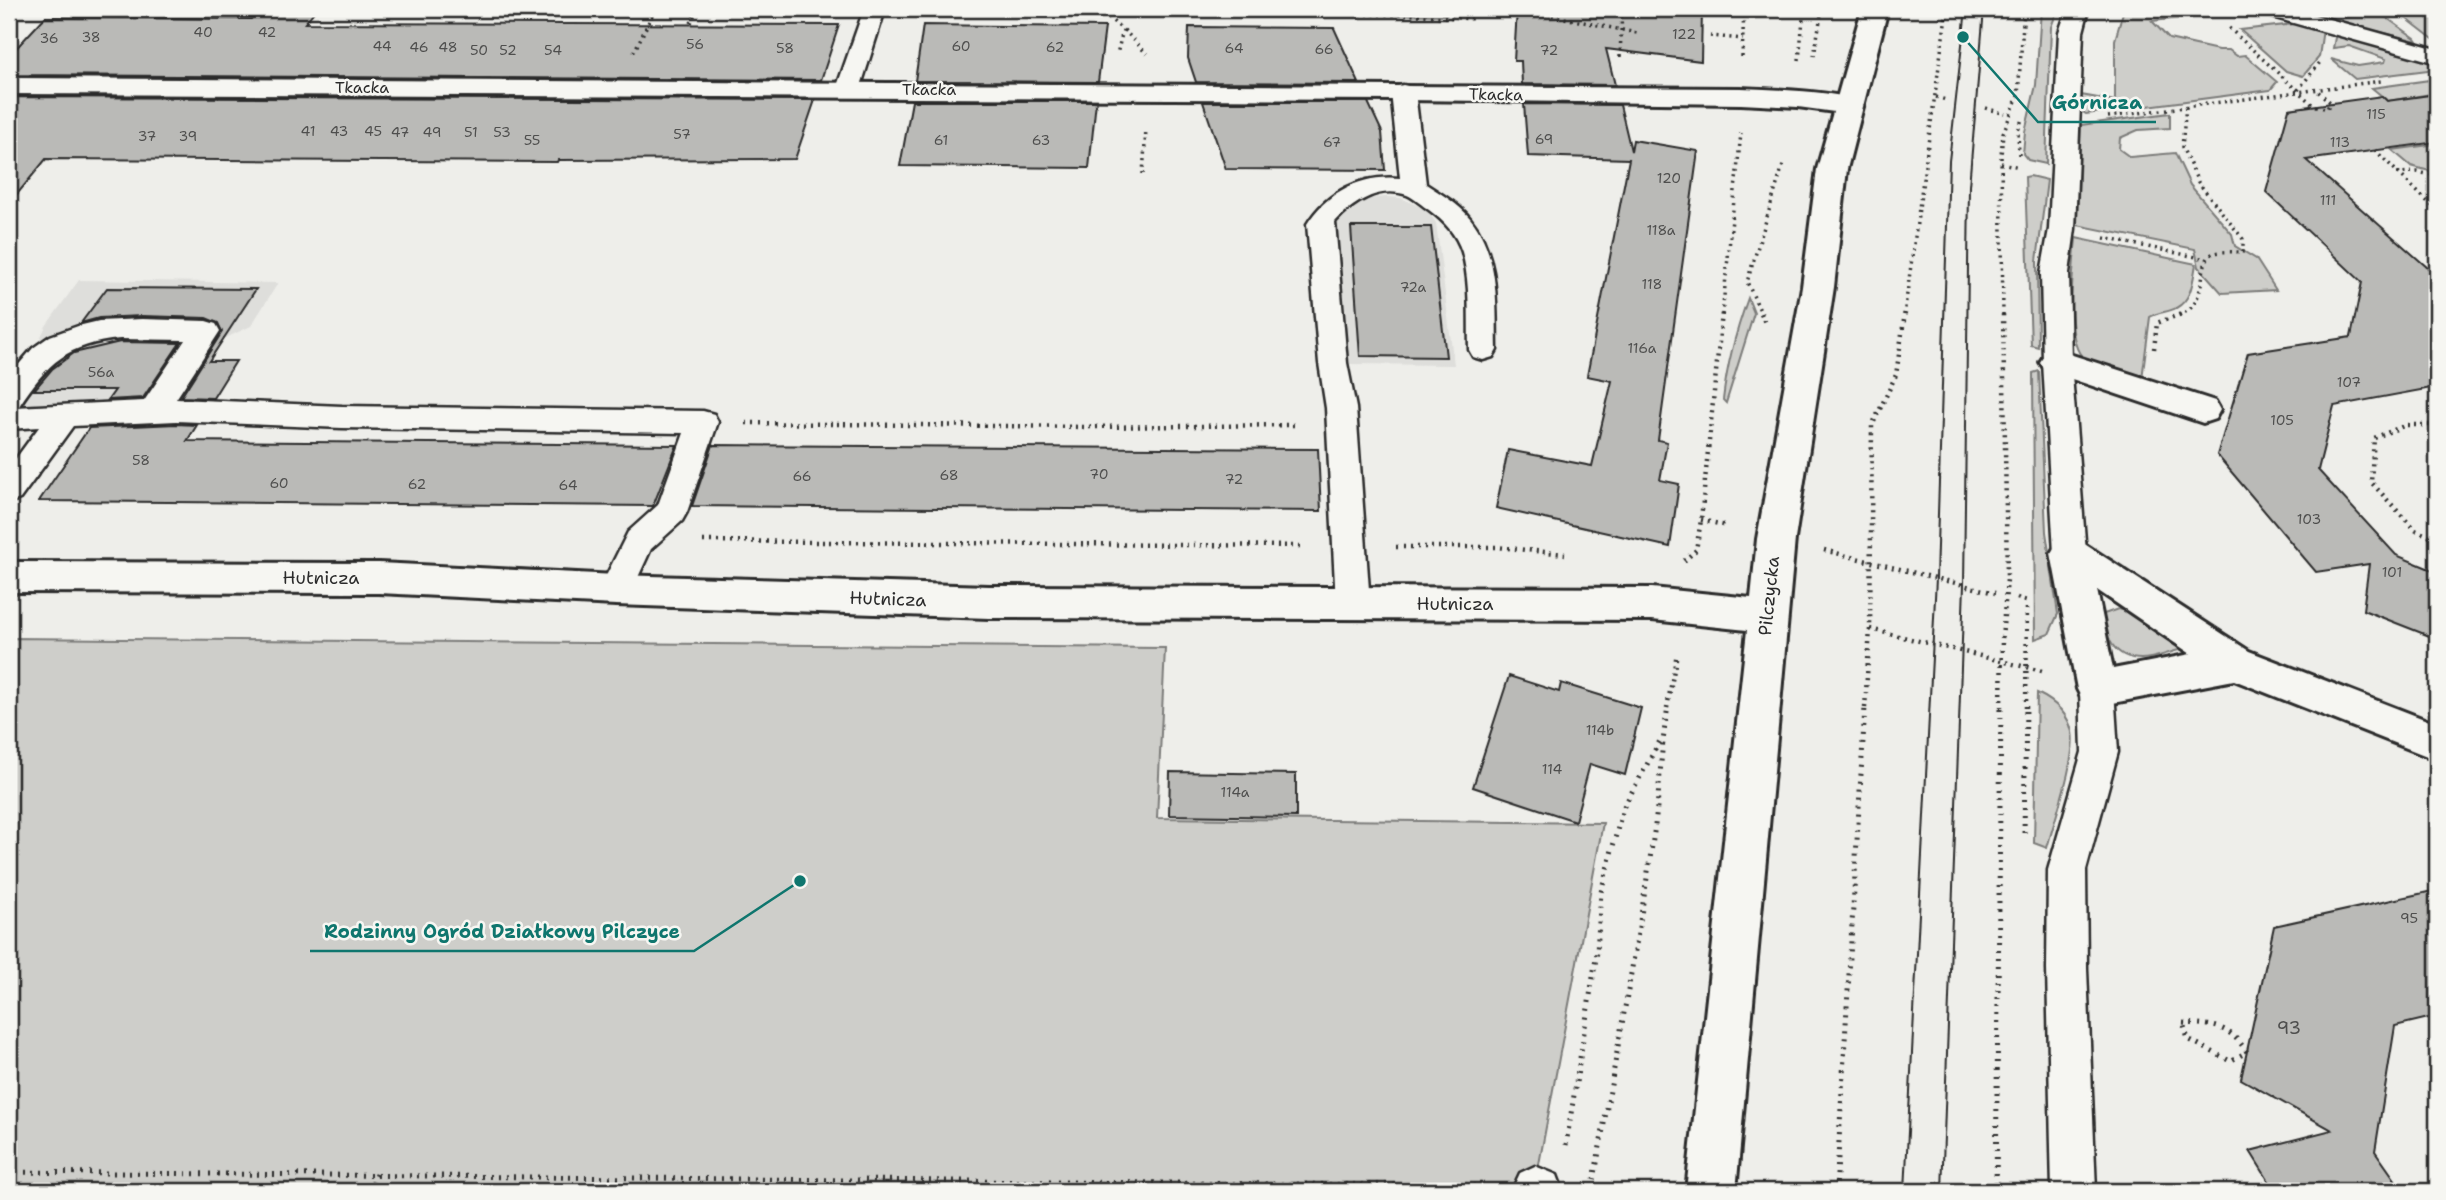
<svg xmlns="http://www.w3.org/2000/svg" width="2446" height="1200" viewBox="0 0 2446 1200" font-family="'Shantell Sans',sans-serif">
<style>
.built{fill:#dededb}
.green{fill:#cececa;stroke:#7c7c7a;stroke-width:2}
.building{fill:#babab7;stroke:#2b2b2b;stroke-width:2}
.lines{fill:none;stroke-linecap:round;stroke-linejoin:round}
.lane-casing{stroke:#2b2b2b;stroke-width:5}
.street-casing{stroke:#2b2b2b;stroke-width:6}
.secondary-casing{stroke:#2b2b2b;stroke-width:6}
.path-far2{stroke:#2b2b2b;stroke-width:3.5;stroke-dasharray:2 4.5;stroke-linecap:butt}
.path-far1{stroke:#2b2b2b;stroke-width:4.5;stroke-dasharray:2 5;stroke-linecap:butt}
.path{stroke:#2b2b2b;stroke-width:5;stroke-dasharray:2 6;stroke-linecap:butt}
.lane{fill:#f6f6f2;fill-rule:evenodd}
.street{fill:#f6f6f2;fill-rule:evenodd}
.secondary{fill:#f6f6f2;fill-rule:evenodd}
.tram{stroke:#2b2b2b;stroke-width:2}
.labels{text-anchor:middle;stroke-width:5;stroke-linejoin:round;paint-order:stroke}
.number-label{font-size:14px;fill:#4f4f4e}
.far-street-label{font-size:16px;fill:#2b2b2b;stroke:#f6f6f2}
.street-label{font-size:18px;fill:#2b2b2b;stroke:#f6f6f2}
.near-number-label{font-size:18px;fill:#4f4f4e}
.leader{fill:none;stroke:#0f766e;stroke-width:2.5}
.callout-dot{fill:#0f766e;stroke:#f6f6f2;stroke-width:2.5}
.callout-label{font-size:19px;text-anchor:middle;font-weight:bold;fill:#0f766e;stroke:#f6f6f2;stroke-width:5;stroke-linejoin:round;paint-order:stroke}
</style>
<rect width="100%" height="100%" fill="#eeeeea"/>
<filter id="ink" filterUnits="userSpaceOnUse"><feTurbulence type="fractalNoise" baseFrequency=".0143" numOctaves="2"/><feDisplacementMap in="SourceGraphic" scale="14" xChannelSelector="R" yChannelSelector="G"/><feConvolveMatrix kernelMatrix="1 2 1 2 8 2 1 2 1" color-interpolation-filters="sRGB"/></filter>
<g filter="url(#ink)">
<!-- built -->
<g class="built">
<polygon points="1386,197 1401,198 1427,210 1436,223 1454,365 1348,364 1334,233 1337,219 1350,209 1368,199"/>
<polygon points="79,280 278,283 251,326 209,346 177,400 9,404 46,326"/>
</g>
<!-- green -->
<g class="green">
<polygon points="775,9 1442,9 1446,15"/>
<polygon points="2041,9 2058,9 2051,27 2046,164 2028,160 2023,154 2025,132 2036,85"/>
<polygon points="2124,9 2194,9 2202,16 2152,21 2169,39 2218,50 2229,50 2237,56 2245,55 2277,82 2270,90 2086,114 2081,111 2081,95 2115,101 2115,40"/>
<polygon points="2377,11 2415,38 2417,41 2340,22 2342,18"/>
<polygon points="2437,14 2437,42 2402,15"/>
<polygon points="2304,23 2323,29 2319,57 2303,76 2286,71 2240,30"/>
<polygon points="2336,32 2425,58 2436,69 2355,79 2331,59 2358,66 2385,62 2386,59 2349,46 2333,48"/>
<polygon points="2437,79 2437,93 2388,101 2372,88"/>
<polygon points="2170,113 2170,128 2138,130 2120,138 2119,149 2130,157 2175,153 2190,185 2232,234 2235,246 2256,259 2276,290 2222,293 2199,267 2195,249 2077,225 2081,125"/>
<polygon points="2437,144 2437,173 2411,166 2392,150"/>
<polygon points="2030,176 2047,180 2037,261 2038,347 2031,345 2025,177"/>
<path d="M2076,238L2196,264C2193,280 2192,300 2176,308C2167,313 2159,311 2150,317L2142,379C2124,373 2101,369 2085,359C2063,345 2074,263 2076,238Z"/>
<path d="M1748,298L1754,313L1726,403L1723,400C1727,364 1736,331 1748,298Z"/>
<polygon points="2039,371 2046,532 2058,614 2049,634 2035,639 2033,373"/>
<path d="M2118,609L2127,611L2175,643L2179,650C2167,653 2153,659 2141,659C2115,659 2103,636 2104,614Z"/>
<polygon points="9,638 1165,648 1157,818 1603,823 1534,1191 9,1191"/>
<path d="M2037,693C2054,701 2068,713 2072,732C2077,757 2054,821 2047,848L2034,843Z"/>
</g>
<!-- building -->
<g class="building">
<polygon points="259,9 316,9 305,23 839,25 821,80 9,75 9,56 45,17 251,19"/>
<polygon points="1517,9 1702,9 1701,61 1606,49 1615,85 1522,84 1521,61 1514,61"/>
<polygon points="923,25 1105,27 1098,82 915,81"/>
<polygon points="1189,27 1334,28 1359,83 1196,82 1188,58"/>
<polygon points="2437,94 2437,142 2306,160 2437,276 2437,387 2334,406 2318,470 2396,555 2437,572 2437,639 2363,610 2369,564 2316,572 2217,455 2248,353 2351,337 2362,282 2266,192 2289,109 2382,96 2387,101"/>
<polygon points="9,97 815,100 795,159 558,160 557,162 46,159 9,204"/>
<polygon points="912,101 1096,101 1089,168 900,166"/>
<polygon points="1203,102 1368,102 1382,132 1385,170 1226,169"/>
<polygon points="1524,104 1620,105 1631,151 1633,140 1698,151 1658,440 1667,442 1660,480 1679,484 1670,547 1496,508 1508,450 1592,466 1612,381 1587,376 1629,159 1528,156"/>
<polygon points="1351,227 1431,227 1446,357 1360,356"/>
<polygon points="107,288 256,289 209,361 236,361 213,398 181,397 222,332 218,323 206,318 142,316 99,318 81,323"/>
<polygon points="120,342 180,343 143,398 108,400 115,390 34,390 52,369 74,353"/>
<polygon points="176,424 197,425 187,441 677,445 653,506 39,501 89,428"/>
<polygon points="713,445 1318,449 1321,511 692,506"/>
<polygon points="1509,676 1559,692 1561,683 1641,708 1625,775 1590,764 1575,821 1473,787"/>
<polygon points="1170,772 1296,774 1296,817 1169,815"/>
<polygon points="2437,890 2437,1016 2395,1026 2375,1151 2403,1191 2275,1191 2250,1151 2332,1130 2241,1079 2274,926"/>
</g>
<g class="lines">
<!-- lane casing -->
<g class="lane-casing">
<g id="lane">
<polygon points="864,9 885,10 860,89 857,94 848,96 839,94 836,89"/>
<polygon points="2067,9 2089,9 2083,32 2075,229 2069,273 2071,362 2086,553 2081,562 2070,566 2059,562 2054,553 2043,362 2041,273 2049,229 2059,32"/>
<polygon points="2258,9 2293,9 2437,49 2437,63 2261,14"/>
<path d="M1403,85L1412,87L1415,92L1426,184C1441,194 1459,204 1470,218C1500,255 1496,305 1497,350L1493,357L1483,360L1473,357L1469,350C1468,318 1471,284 1462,252C1456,234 1445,222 1429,210C1423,206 1414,198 1407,195C1379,185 1352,203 1335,222L1347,363L1356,408L1370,604L1365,614L1353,618L1341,614L1336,604L1326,408L1319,363L1307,224C1327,192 1361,174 1400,178L1391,92L1394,87Z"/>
<path d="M142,319L206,321L216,324L220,331L176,399L342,406L703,411L714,414L718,422L687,512L682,521L651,549L628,599L616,603L604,599L599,590L628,532L658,505L684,433L342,428L176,421L73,426L20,499L9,503V468L39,427L9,429V376L33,348L50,336L78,326L99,321ZM120,339L185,340L144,401L15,407L19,406C48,362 68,344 120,339Z"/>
<polygon points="2097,674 2109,679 2114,689 2118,752 2086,870 2087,969 2096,1191 2052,1191 2047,969 2048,870 2082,752 2080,689 2085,679"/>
<polygon points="1535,1166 1557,1175 1563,1191 1514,1191 1513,1188 1520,1173"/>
</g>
</g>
<!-- street casing -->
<g class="street-casing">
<g id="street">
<path d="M9,78L1741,88C1780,90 1821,90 1859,100L1863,106L1859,112L1849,114L1798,107L1741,104L1403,100L9,94Z"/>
<polygon points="2057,350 2215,401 2220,410 2215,419 2203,423 2045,370 2040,362 2045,354"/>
<path d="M2070,538L2083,543L2249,651L2437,724V760L2234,680L2097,706L2083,701L2077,689L2051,553L2057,543ZM2097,590L2191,654L2113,669Z"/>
</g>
</g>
<!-- secondary casing -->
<g class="secondary-casing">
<polygon id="secondary" points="1862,9 1888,9 1847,169 1834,287 1795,539 1736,1191 1686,1191 1747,630 1652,620 989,618 616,605 379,593 9,592 9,562 379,563 616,575 989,586 1652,588 1751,598 1757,539 1802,287 1817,169"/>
</g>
<!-- path-far2 -->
<g class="path-far2">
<polyline points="804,9 833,9"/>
<polyline points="1447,9 1469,17"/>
<polyline points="1520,9 1637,33"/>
<polyline points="911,10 1415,15 1474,19"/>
<polyline points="1103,13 1123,30 1117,54"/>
<polyline points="691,23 697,9"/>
<polyline points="2229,28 2313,105 2327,109 2330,102 2315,89"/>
<polyline points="1124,30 1147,54"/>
<polyline points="1710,36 1743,39"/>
<polyline points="634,52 651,17 661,9"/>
<polyline points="1814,56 1822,9"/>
<polyline points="1620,57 1622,9"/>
<polyline points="1742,57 1744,9"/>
<polyline points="1799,60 1804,9"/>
<polyline points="2298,90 2321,61"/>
<polyline points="1936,97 1946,100"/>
<polyline points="1986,108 2005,114"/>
<polyline points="2108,117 2381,81"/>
<polyline points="2375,150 2437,211"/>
<polyline points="2019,155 2018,131 2022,119"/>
<polyline points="2001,163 2020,167"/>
<polyline points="2397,173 2417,172 2437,176"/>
<polyline points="1143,174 1146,129"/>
<polyline points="2104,238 2206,259"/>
<polyline points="1722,315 1741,133"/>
<polyline points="1762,315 1747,282 1784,162"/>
<polyline points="1904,315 1947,9"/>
<polyline points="2003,315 2001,155 2003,133 2018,96 2024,9"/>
<path d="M2179,315C2211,305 2195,258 2215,253C2223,251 2234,252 2243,252V239L2198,182L2182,147L2186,106"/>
</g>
<!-- path-far1 -->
<g class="path-far1">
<polyline points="1761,313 1765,323"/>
<polyline points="2154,349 2157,323 2184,313"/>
<polyline points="746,423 1086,427 1297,425"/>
<polyline points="2437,425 2406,425 2374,438 2371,482 2415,530 2437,539"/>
<polyline points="1701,520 1728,526"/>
<polyline points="703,541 1303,546"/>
<polyline points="1396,547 1497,547 1565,554"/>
<polyline points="1824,550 1995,593"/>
<polyline points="1684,561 1696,550 1701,520 1722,313"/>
<polyline points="2017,598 2027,601"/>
<polyline points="1870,629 2042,671"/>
<polyline points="1667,708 1677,653"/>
<polyline points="1865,708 1870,629 1872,426 1896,375 1905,313"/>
<polyline points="2001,708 2002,639 2007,579 2003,313"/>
<polyline points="2026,708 2027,604"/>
</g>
<!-- path -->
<g class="path">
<polyline points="2024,833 2026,707"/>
<path d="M2183,1023C2214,1025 2228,1024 2247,1052L2230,1061L2188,1039Z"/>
<polyline points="1566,1145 1597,952 1601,892 1623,808 1661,739"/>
<polyline points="9,1172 1485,1186"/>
<path d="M1594,1180C1614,1066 1636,953 1653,839C1660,795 1660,750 1668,707"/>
<polyline points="370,1191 376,1174"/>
<polyline points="1836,1191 1865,707"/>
<polyline points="1996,1191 2001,707"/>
</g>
<!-- lane -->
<use href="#lane" class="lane"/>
<!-- street -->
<use href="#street" class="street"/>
<!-- secondary -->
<use href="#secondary" class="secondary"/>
<!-- tram -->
<g class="tram">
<polyline points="1905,1191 1936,578 1949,161 1966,9"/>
<polyline points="1942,1191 1964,585 1969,186 1984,9"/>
</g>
</g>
</g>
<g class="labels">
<!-- number labels -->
<g class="number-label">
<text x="203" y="37">40</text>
<text x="267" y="37">42</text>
<text x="1684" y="39">122</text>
<text x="91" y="42">38</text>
<text x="49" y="43">36</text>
<text x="695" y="49">56</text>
<text x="382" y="51">44</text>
<text x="961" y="51">60</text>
<text x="419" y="52">46</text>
<text x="448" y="52">48</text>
<text x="1055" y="52">62</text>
<text x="785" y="53">58</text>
<text x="1234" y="53">64</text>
<text x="1324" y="54">66</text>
<text x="479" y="55">50</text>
<text x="508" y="55">52</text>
<text x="553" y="55">54</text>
<text x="1549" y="55">72</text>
<text x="2376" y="119">115</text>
<text x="308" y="136">41</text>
<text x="339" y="136">43</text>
<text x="373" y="136">45</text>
<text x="400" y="137">47</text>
<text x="432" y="137">49</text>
<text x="471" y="137">51</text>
<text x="502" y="137">53</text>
<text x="682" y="139">57</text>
<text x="147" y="141">37</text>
<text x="188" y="141">39</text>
<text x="1544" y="144">69</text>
<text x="532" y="145">55</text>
<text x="941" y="145">61</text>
<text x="1041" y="145">63</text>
<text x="1332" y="147">67</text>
<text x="2340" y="147">113</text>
<text x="1669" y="183">120</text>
<text x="2328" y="205">111</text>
<text x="1661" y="235">118a</text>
<text x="1652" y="289">118</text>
<text x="1413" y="292">72a</text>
<text x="1642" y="353">116a</text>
<text x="101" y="377">56a</text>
<text x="2349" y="387">107</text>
<text x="2282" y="425">105</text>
<text x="141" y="465">58</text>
<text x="1099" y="479">70</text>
<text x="949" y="480">68</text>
<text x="802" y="481">66</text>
<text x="1234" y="484">72</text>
<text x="279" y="488">60</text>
<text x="417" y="489">62</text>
<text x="568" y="490">64</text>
<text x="2309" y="524">103</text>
<text x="2392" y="577">101</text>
<text x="1600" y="735">114b</text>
<text x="1552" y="774">114</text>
<text x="1235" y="797">114a</text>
<text x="2409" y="923">95</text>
</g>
<!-- far-street labels -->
<g class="far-street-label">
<text x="362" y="93">Tkacka</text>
<text x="929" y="95">Tkacka</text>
<text transform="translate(1496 94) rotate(1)" y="6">Tkacka</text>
</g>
<!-- street labels -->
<g class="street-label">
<text x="321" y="584">Hutnicza</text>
<text transform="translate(1769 596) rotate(-84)" y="6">Pilczycka</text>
<text transform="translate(888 599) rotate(2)" y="6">Hutnicza</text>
<text x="1455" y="610">Hutnicza</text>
</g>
<!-- near-number labels -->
<g class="near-number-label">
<text x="2289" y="1034">93</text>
</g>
</g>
<!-- callouts -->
<path class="leader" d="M1963 37L2038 122H2156M800 881L694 951H310"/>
<g class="callout-dot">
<circle cx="1963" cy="37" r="7"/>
<circle cx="800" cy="881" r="7"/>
</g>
<g class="callout-label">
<text x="2097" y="109">Górnicza</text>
<text x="502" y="938">Rodzinny Ogród Działkowy Pilczyce</text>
</g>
<!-- margin -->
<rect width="2446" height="1200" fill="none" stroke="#f6f6f2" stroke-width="35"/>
<rect x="18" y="18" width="2411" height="1165" fill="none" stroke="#2b2b2b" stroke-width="2.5" filter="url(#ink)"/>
</svg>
